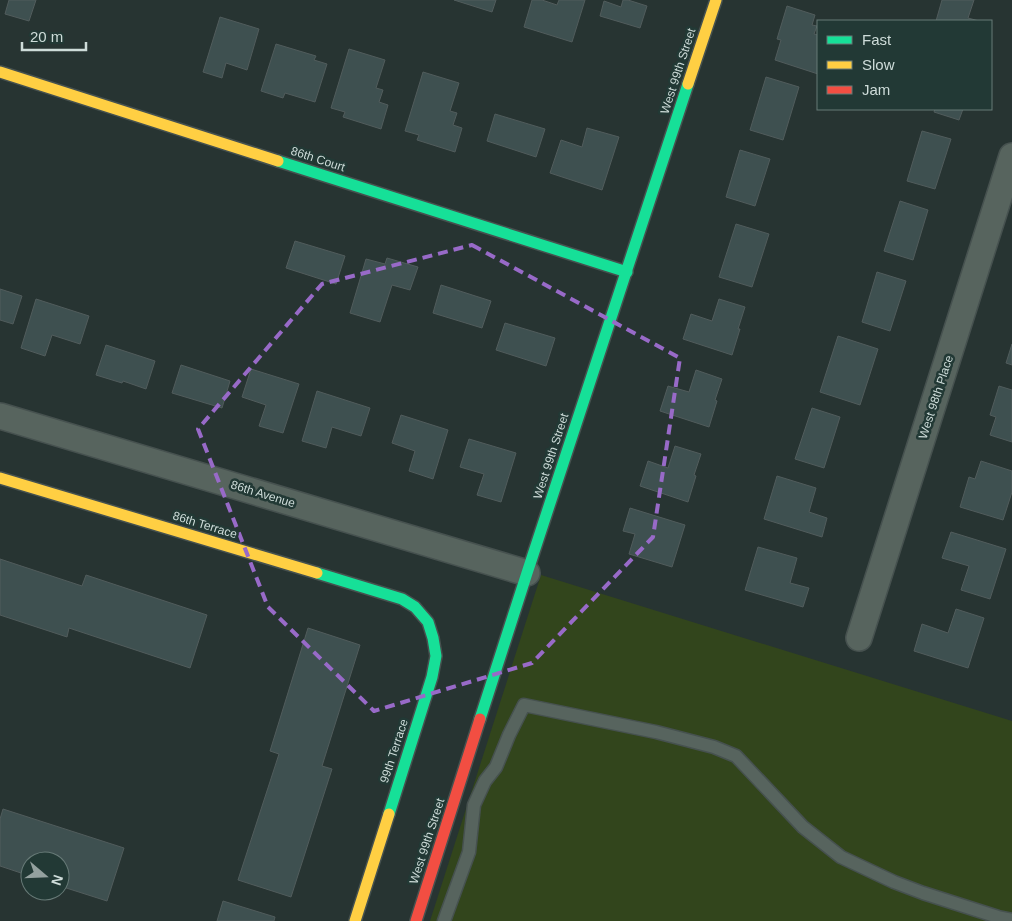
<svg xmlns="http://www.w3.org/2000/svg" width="1012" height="921" viewBox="0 0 1012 921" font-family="Arial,sans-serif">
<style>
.green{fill:#32451c}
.building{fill:#3e5050;stroke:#515c5c}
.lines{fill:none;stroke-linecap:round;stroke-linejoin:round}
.lane-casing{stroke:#46514f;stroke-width:15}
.street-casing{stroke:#46514f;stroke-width:28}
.fast-casing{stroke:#46514f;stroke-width:14}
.slow-casing{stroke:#46514f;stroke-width:14}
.jam-casing{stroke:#46514f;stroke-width:14}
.lane{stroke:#57645e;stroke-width:12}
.street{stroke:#57645e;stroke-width:25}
.fast{stroke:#16e098;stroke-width:11}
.slow{stroke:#ffcf43;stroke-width:11}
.jam{stroke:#f24e42;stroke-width:11}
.marked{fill:none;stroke:#986ac8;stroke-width:4;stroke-dasharray:10 6;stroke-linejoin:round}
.labels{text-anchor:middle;stroke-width:5;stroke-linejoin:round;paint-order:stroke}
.street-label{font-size:12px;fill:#cedcd9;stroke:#223935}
</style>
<rect width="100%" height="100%" fill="#273432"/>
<!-- green -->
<polygon class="green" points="541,575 1012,721 1012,921 430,921"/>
<!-- building -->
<g class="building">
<polygon points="9,0 36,0 29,21 5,14"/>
<polygon points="454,0 496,0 492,12"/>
<polygon points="532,0 542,0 557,5 559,0 585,0 572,42 524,27"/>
<polygon points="623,0 628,0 647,6 640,28 600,16 604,1 621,7"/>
<polygon points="942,0 974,0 968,18 979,21 936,21"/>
<polygon points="787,6 815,15 812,25 817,26 814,34 818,35 818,74 775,60 781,40 777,39"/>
<polygon points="220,17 259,29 247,70 226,63 222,78 203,72"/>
<polygon points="276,44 316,56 314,60 327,64 315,102 285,93 283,98 261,91"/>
<polygon points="349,49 385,60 376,88 383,90 379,102 388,105 381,129 343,117 345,112 331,108"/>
<polygon points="423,72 459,83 450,111 457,113 453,125 462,128 455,152 417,140 419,135 405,131"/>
<polygon points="766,77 799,87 783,140 750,130"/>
<polygon points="935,109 963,109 959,120 934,112"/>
<polygon points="495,114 545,129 536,157 487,141"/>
<polygon points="587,128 619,137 602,190 550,173 561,140 582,147"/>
<polygon points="922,131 951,139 935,189 907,181"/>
<polygon points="740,150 770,159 755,206 726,197"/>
<polygon points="900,201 928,210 913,260 884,251"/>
<polygon points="736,224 769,234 752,287 719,277"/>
<polygon points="295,241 345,256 336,284 286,268"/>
<polygon points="387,258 418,267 410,290 392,285 380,322 350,313 366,259 385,264"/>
<polygon points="877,272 906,281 890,331 862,322"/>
<polygon points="441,285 491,301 482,328 433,313"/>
<polygon points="0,289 22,296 13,324 0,320"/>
<polygon points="36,299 89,316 80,344 52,335 45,356 21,348"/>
<polygon points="719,299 745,307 738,329 740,329 732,355 683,339 691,314 712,321"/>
<polygon points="505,323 555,338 546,366 496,350"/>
<polygon points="838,336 878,349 860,405 820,392"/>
<polygon points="1012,344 1012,365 1006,363"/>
<polygon points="106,345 155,361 146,389 123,381 122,383 96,375"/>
<polygon points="181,365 230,381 222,408 172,393"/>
<polygon points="251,369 299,384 283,433 259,426 266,405 242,397"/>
<polygon points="696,370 722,379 715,400 717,401 709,427 660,411 668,386 689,392"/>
<polygon points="999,386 1012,390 1012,442 990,435 996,417 990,415"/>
<polygon points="317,391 370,408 361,436 332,427 326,448 302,441"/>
<polygon points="812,408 840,417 824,468 795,459"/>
<polygon points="401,415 448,430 433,479 409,471 415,451 392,443"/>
<polygon points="469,439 516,453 501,502 477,495 484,474 460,467"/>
<polygon points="675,446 701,454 694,475 696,476 688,502 640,486 648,461 668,468"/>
<polygon points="981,461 1012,471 1012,492 1003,520 960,507 969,477 975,479"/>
<polygon points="777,476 816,488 809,512 827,518 822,537 764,519"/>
<polygon points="630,508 685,525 672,567 629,554 635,534 623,531"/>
<polygon points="951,532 1006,549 990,599 961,590 969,566 942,558"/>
<polygon points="758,547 797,558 790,583 809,588 803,607 745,590"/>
<polygon points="0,559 82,586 86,575 207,615 190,668 69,628 67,637 0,615"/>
<polygon points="956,609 984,618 968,668 914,651 922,624 948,633"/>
<polygon points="308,628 360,645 322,766 332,769 291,897 238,880 279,754 270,751"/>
<polygon points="3,809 124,848 107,901 60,886 60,861 30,861 30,876 0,866 0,819"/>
<polygon points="223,901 275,917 274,921 217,921"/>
</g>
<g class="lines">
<!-- lane casing -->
<g class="lane-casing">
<polyline id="lane" points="444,921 469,852 474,805 485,781 496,767 509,735 524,705 656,732 714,747 736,756 803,827 841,857 894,882 923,893 998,917 1012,920"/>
</g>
<!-- street casing -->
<g class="street-casing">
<g id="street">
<polyline points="0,416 527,573"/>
<polyline points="859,638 1012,156"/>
</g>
</g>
<!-- fast casing -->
<g class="fast-casing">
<g id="fast">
<polyline points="278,161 627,272"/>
<polyline points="317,573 402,599 415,607 428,622 433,638 436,656 432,677 389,814"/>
<polyline points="480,719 527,573 688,84"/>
</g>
</g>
<!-- slow casing -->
<g class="slow-casing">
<g id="slow">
<polyline points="0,72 278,161"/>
<polyline points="688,84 716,0"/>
<polyline points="0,478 317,573"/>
<polyline points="355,921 389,814"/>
</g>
</g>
<!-- jam casing -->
<g class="jam-casing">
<polyline id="jam" points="416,921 480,719"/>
</g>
<!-- lane -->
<use href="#lane" class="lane"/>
<!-- street -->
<use href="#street" class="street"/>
<!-- fast -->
<use href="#fast" class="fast"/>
<!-- slow -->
<use href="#slow" class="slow"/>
<!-- jam -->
<use href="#jam" class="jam"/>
</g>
<!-- marked area -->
<path class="marked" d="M472,245L680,358L653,537L532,663L374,711L268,607L198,429L322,284Z"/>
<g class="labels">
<!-- street labels -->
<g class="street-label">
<text transform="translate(678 71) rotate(-72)" y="4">West 99th Street</text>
<text transform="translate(318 159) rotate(18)" y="4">86th Court</text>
<text transform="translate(936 397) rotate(-72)" y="4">West 98th Place</text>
<text transform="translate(551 456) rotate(-72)" y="4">West 99th Street</text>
<text transform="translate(263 494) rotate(17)" y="4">86th Avenue</text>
<text transform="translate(205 525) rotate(17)" y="4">86th Terrace</text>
<text transform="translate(394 751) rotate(-72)" y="4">99th Terrace</text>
<text transform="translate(427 841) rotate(-72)" y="4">West 99th Street</text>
</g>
</g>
<!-- legend -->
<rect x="817" y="20" width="175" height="90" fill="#223935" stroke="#677a77"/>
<rect x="827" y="36" width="25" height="8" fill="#16e098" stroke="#677a77"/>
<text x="862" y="45" font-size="15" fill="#cedcd9">Fast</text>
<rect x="827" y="61" width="25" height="8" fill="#ffcf43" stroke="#677a77"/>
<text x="862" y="70" font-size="15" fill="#cedcd9">Slow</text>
<rect x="827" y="86" width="25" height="8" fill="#f24e42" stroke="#677a77"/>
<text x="862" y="95" font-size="15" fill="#cedcd9">Jam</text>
<!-- north arrow -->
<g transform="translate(45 876) rotate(109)"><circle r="24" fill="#223935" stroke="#677a77"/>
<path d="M0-4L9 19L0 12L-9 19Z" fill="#94a19f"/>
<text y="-8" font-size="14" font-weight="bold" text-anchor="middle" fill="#cedcd9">N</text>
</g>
<!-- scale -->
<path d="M22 42v8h64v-8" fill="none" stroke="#cedcd9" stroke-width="2.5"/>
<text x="30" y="42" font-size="15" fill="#cedcd9" stroke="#223935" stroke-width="4" paint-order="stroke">20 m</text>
</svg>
